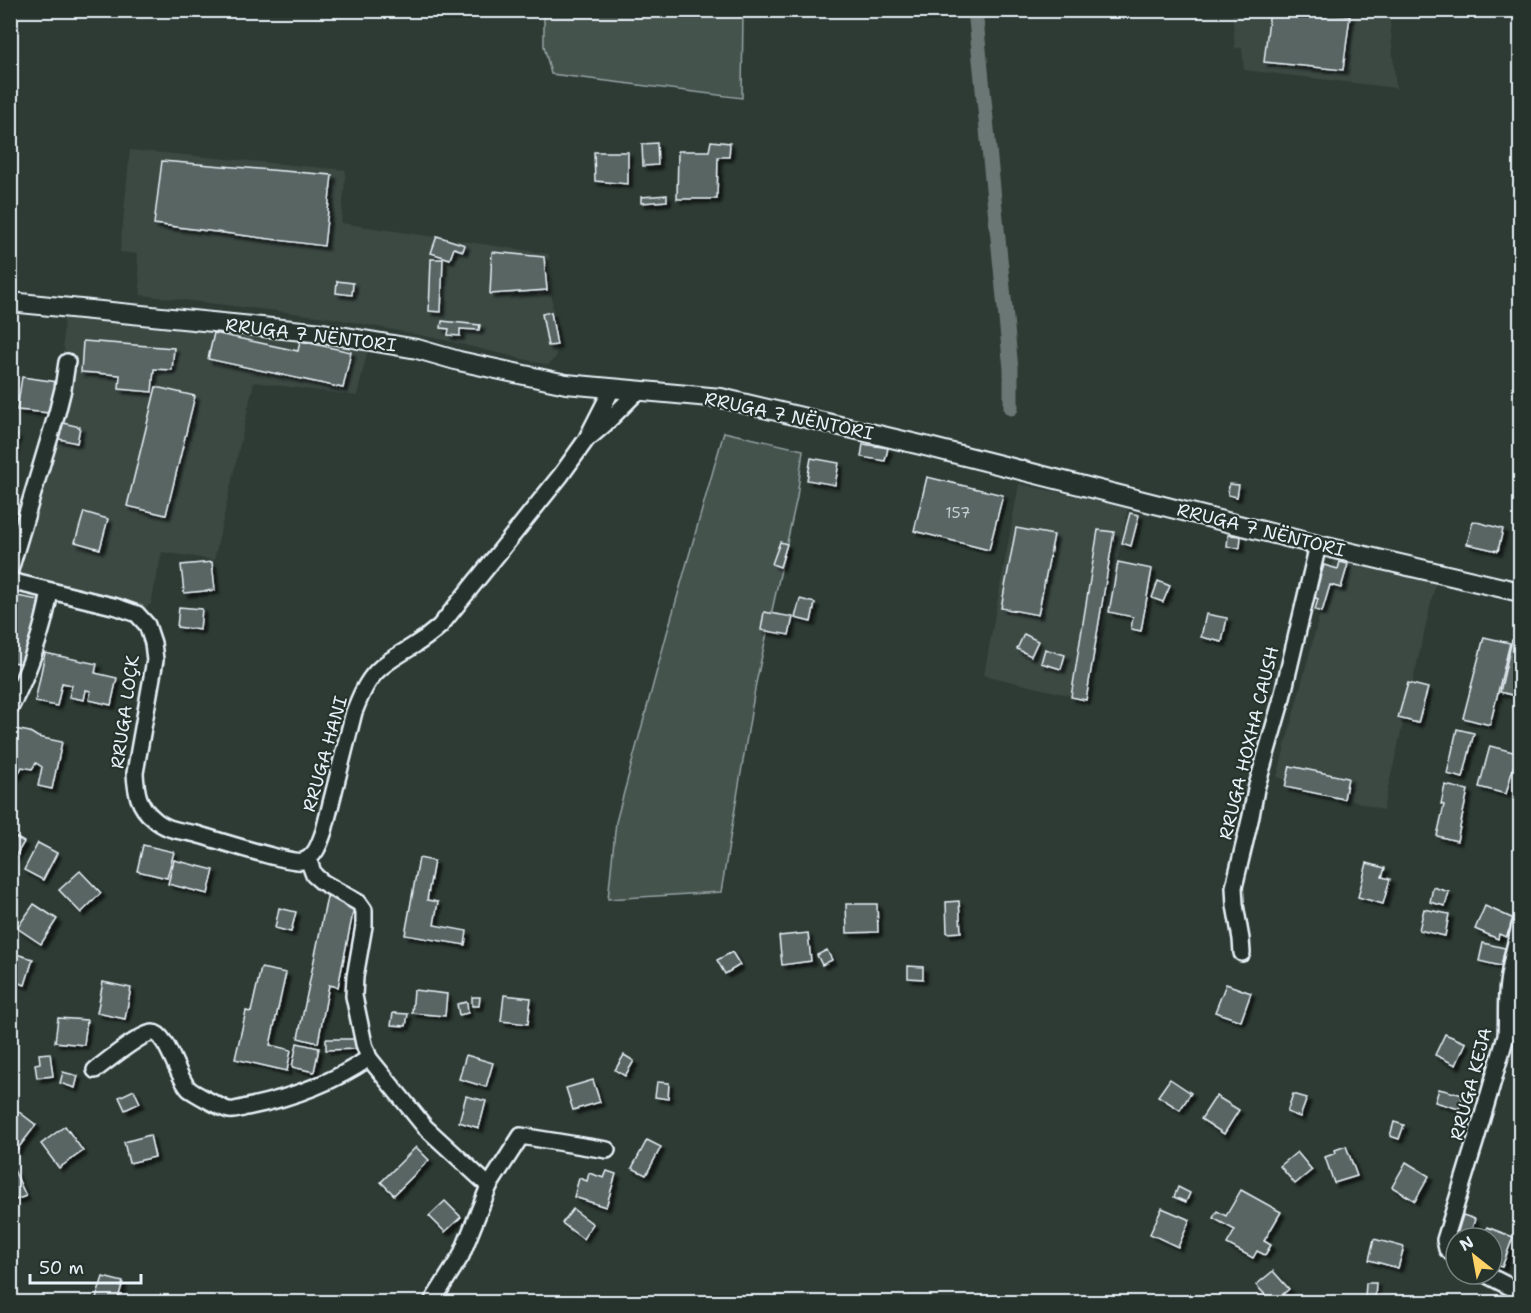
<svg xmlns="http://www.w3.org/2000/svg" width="1531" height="1313" viewBox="0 0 1531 1313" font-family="'Shantell Sans',sans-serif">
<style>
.built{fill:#3b4843}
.green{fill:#45524e;stroke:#96a2a3;stroke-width:1.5}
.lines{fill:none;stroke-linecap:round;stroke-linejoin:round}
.canal{stroke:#6b7775;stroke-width:15}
.building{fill:#596563;stroke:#e8f1f8;stroke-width:1.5;filter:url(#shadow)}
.minor-casing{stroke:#e8f1f8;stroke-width:20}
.major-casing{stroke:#e8f1f8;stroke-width:22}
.minor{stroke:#26332d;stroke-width:15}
.major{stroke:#26332d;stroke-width:18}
.labels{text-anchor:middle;stroke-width:4.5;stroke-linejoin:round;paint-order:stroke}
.number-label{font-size:15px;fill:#c4ced3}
.street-label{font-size:18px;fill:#e8f1f8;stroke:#26332d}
</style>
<defs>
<filter id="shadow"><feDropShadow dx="4" dy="4" stdDeviation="1.5" flood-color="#0009"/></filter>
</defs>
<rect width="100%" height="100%" fill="#2e3b35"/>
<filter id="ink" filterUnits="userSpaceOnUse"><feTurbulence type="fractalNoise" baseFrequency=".0167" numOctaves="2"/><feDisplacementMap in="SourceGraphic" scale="12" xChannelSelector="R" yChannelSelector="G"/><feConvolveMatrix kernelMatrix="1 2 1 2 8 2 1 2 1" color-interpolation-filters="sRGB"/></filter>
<g filter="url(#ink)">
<!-- built -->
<g class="built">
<polygon points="1232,11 1389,11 1396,88 1244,70 1242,48 1235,48"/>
<polygon points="130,150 346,170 341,223 549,254 556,357 548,365 435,338 326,317 141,295 137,254 120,252"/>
<polygon points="64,308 370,340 357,396 254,382 214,560 162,552 151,604 137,614 11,581 67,362 63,344"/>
<polygon points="1019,484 1128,507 1089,700 984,675"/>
<polygon points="1337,548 1438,573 1383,810 1277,777"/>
</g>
<!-- green -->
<g class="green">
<polygon points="544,11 743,11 742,98 551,74 544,46"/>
<polygon points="724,432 803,450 797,497 756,683 721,892 608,899 616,822 667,633"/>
</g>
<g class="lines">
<!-- canal -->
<polyline class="canal" points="975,10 1003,288 1011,369 1011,408"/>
</g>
<!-- building -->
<g class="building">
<polygon points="1270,10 1296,10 1350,16 1343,70 1264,62"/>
<polygon points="711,141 730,143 729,157 718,157 717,199 677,199 678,151 709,151"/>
<polygon points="657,143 658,165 643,166 642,144"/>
<polygon points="594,152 628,152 628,184 595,181"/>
<polygon points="162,161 332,175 324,246 154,224"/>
<polygon points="667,195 667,201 641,203 641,197"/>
<polygon points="437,236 465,245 463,251 454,248 450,259 431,253"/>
<polygon points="492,252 544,257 547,290 490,294"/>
<polygon points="431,259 443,259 441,312 429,311"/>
<polygon points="337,281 353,283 352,295 336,293"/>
<polygon points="551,312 557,345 548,346 542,314"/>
<polygon points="442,321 480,325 479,330 460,329 460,336 448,335 449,329 441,328"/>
<polygon points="214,333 298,351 300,341 351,352 343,388 208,359"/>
<polygon points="83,341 174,348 172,370 154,369 152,392 119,389 120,375 81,372"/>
<polygon points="22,377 58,382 50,413 17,410"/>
<polygon points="156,387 195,396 166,515 127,506"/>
<polygon points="59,422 80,427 77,443 55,438"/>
<polygon points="10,434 17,435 10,467"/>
<polygon points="863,444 888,448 885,461 861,457"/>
<polygon points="811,458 839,463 835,485 807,480"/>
<polygon points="927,477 1003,495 989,550 914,531"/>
<polygon points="1229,484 1239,485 1237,497 1228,495"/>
<polygon points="84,512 108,519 100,549 75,542"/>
<polygon points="1130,513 1139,515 1131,546 1122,543"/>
<polygon points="1473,521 1503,529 1498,551 1467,544"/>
<polygon points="1016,528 1054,535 1038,615 1001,608"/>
<polygon points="1098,530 1114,532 1086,700 1071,697"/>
<polygon points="1228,535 1241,536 1240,548 1227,547"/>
<polygon points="780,542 787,544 780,567 772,564"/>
<polygon points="212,562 215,590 184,593 181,565"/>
<polygon points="1118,562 1152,569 1141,631 1131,629 1133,617 1109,612"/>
<polygon points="1340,562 1348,564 1341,588 1330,585 1322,612 1315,610 1318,599 1314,597 1324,565 1338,569"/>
<polygon points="1158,581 1170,586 1163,602 1152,598"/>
<polygon points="17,596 39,600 26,664 12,662 13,656 10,656 10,628"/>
<polygon points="800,599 815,603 811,622 795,618"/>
<polygon points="179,607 202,609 200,630 177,627"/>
<polygon points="764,612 793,617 789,635 761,630"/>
<polygon points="1206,614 1227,618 1222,642 1201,637"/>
<polygon points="1024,634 1038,641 1031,656 1017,649"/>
<polygon points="1484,637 1510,643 1490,725 1463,718"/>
<polygon points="1512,640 1520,642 1520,697 1500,692"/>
<polygon points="1045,649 1065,655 1061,669 1041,663"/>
<polygon points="45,653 97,664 95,673 117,678 111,705 89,700 91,691 86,690 84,700 69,697 72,685 62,683 57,706 35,702"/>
<polygon points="1408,683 1428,688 1418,723 1398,718"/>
<polygon points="10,728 30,732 38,737 62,742 52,789 38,786 42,767 36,763 32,769 22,767 17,776 10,772"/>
<polygon points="1457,729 1474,733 1463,778 1447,774"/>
<polygon points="1490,746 1517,753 1506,794 1479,787"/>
<polygon points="1290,766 1348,778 1344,799 1285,787"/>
<polygon points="1445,785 1468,790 1457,841 1437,836 1444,805 1441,804"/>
<polygon points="10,834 24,842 12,862 10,861"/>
<polygon points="38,843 57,853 43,880 24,870"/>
<polygon points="143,845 174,852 167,878 137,871"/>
<polygon points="419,858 434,861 427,900 438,902 434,925 467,931 465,945 405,935"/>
<polygon points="174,860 214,870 208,894 168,884"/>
<polygon points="1367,863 1385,868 1382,877 1390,879 1383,904 1358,897"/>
<polygon points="80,871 101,893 81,913 59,890"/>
<polygon points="1433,887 1449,892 1445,906 1430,902"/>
<polygon points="327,897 355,903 338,987 329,985 318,1043 298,1038"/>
<polygon points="959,901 961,932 947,933 946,902"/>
<polygon points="34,904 57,919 41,944 17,928"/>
<polygon points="846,904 877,904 878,932 847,933"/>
<polygon points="1485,906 1514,919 1506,937 1499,934 1498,939 1475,929"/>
<polygon points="279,908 296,912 291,932 275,928"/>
<polygon points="1424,909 1449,914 1445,936 1419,930"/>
<polygon points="808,933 811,961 782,965 779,936"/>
<polygon points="1483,943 1505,948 1501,966 1479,961"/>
<polygon points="827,950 832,960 822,965 817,955"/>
<polygon points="732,952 740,965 725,974 717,960"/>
<polygon points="16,954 33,959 25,985 10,980 10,957 15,959"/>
<polygon points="908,966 923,967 923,979 908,978"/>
<polygon points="261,968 286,973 270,1045 291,1050 287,1071 235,1059 246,1011 251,1012"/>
<polygon points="103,982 131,988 125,1019 97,1013"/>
<polygon points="1226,984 1251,993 1241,1021 1215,1012"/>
<polygon points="414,990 447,994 445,1016 412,1013"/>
<polygon points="504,995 531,998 528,1024 501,1021"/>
<polygon points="472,997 480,997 479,1006 472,1006"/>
<polygon points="467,1002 468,1013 459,1015 457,1004"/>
<polygon points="393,1013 408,1014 406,1026 391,1025"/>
<polygon points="58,1018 87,1020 84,1045 55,1042"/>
<polygon points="1445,1034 1466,1043 1456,1065 1435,1055"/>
<polygon points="326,1039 357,1039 358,1049 326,1050"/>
<polygon points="297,1043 319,1048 314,1072 292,1067"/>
<polygon points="50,1053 53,1076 37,1078 35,1064 40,1063 39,1054"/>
<polygon points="466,1055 493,1063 486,1087 459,1079"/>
<polygon points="624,1055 634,1061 625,1076 615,1070"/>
<polygon points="63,1072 78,1076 75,1088 60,1083"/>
<polygon points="1170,1079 1191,1093 1180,1110 1158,1096"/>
<polygon points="593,1080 600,1102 573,1110 566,1088"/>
<polygon points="657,1082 669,1083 668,1099 655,1097"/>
<polygon points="1439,1089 1463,1095 1459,1109 1435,1102"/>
<polygon points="134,1090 140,1103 125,1110 119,1097"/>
<polygon points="1293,1094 1307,1098 1300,1117 1287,1112"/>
<polygon points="466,1096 486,1101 479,1128 459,1122"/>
<polygon points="1216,1096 1239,1110 1224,1134 1201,1119"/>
<polygon points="10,1105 36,1125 16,1151 10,1147"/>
<polygon points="1394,1122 1404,1125 1399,1139 1390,1136"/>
<polygon points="65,1126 83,1151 59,1168 41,1144"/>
<polygon points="150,1135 155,1157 129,1163 124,1142"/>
<polygon points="647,1140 661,1147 646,1175 632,1168"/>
<polygon points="1346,1146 1357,1176 1334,1183 1325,1157 1336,1153 1335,1150"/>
<polygon points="416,1147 429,1160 394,1195 381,1182"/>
<polygon points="1297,1152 1312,1170 1295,1184 1280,1166"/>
<polygon points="1406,1162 1429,1176 1415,1201 1392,1187"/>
<polygon points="14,1170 26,1196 10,1202 10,1171"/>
<polygon points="607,1171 616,1174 606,1207 574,1197 579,1178 587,1181 589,1173 604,1178"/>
<polygon points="1178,1187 1190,1193 1186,1202 1174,1197"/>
<polygon points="1241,1190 1281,1212 1264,1241 1271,1245 1265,1255 1257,1251 1253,1258 1227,1244 1235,1230 1213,1218 1217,1211 1226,1216"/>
<polygon points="445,1201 461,1217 445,1232 429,1216"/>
<polygon points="1162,1208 1190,1220 1178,1247 1150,1234"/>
<polygon points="573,1209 593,1224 583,1239 562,1223"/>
<polygon points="1463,1215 1475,1219 1469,1238 1456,1238 1456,1245 1454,1244"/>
<polygon points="1487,1227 1513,1237 1502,1267 1492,1264 1492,1238 1483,1238"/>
<polygon points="1374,1239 1404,1247 1398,1268 1369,1260"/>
<polygon points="1273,1271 1289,1289 1274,1302 1272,1302 1256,1285"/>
<polygon points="103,1277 123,1282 117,1302 95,1302"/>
<polygon points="1366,1283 1376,1283 1375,1299 1365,1298"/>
</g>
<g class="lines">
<!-- minor casing -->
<g class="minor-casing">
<g id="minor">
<polyline points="591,436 605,424 638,391"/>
<polyline points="10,570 57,413 63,389 67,362"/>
<path d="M10,581L117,607L137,614L147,625L153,643L155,660L135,773C136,791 138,806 153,818C157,822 164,826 169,828C177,831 187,832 196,834C214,839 290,864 303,861C316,857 320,842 324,831L354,712C360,697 366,682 377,671C388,660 401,654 413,646C423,640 431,634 440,626L561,475L586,440L612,389"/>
<path d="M10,708C28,674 44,629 50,591"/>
<polyline points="308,859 314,875 322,882 359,903 364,910 364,926 355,977 354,996 364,1044 369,1058 425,1127 489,1186"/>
<polyline points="1242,953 1241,939 1235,905 1234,887 1251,816 1256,789 1281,702 1318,545"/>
<path d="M95,1070C106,1062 141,1033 153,1033C167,1033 178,1079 189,1089C192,1092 225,1110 229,1110C234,1111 242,1108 247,1107C290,1098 333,1083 369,1058"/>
<path d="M1456,1257L1447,1249L1445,1240L1476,1139L1506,1036C1507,1022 1506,1009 1507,994C1508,971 1515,948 1520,925"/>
<polyline points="1485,1274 1520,1292"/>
<polyline points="432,1302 461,1256 489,1186 521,1136 607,1150"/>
</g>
</g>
<!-- major casing -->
<g class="major-casing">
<polyline id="major" points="10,302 323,333 417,349 459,361 566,384 721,398 921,445 1318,545 1520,592"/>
</g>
<!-- minor -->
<use href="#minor" class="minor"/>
<!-- major -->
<use href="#major" class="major"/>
</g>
</g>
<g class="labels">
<!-- number labels -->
<g class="number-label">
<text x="958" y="518">157</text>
</g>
<!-- street labels -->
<g class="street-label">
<text transform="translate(311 335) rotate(7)" y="6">RRUGA 7 NËNTORI</text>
<text transform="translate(789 416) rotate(12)" y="6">RRUGA 7 NËNTORI</text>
<text transform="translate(1261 530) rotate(14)" y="6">RRUGA 7 NËNTORI</text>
<text transform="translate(125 712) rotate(-82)" y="6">RRUGA LOÇK</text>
<text transform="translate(1249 743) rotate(-76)" y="6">RRUGA HOXHA CAUSH</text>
<text transform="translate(325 754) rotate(-74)" y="6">RRUGA HANI</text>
<text transform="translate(1471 1084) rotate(-75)" y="6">RRUGA KEJA</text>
</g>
</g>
<!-- margin -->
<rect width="1531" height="1313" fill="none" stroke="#26332d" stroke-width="36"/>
<rect x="18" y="18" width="1495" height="1277" fill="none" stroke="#e8f1f8" stroke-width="2" filter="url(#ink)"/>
<!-- north arrow -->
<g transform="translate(1474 1256) rotate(329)"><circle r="28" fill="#26332d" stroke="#747f7e" stroke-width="1.5"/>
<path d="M0-4.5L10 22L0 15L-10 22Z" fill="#ffd166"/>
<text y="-9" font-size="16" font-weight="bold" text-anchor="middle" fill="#e8f1f8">N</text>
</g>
<!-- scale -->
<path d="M30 1274v9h111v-9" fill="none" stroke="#e8f1f8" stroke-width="3"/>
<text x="39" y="1274" font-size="18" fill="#e8f1f8" stroke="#26332d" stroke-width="4.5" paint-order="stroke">50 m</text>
</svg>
